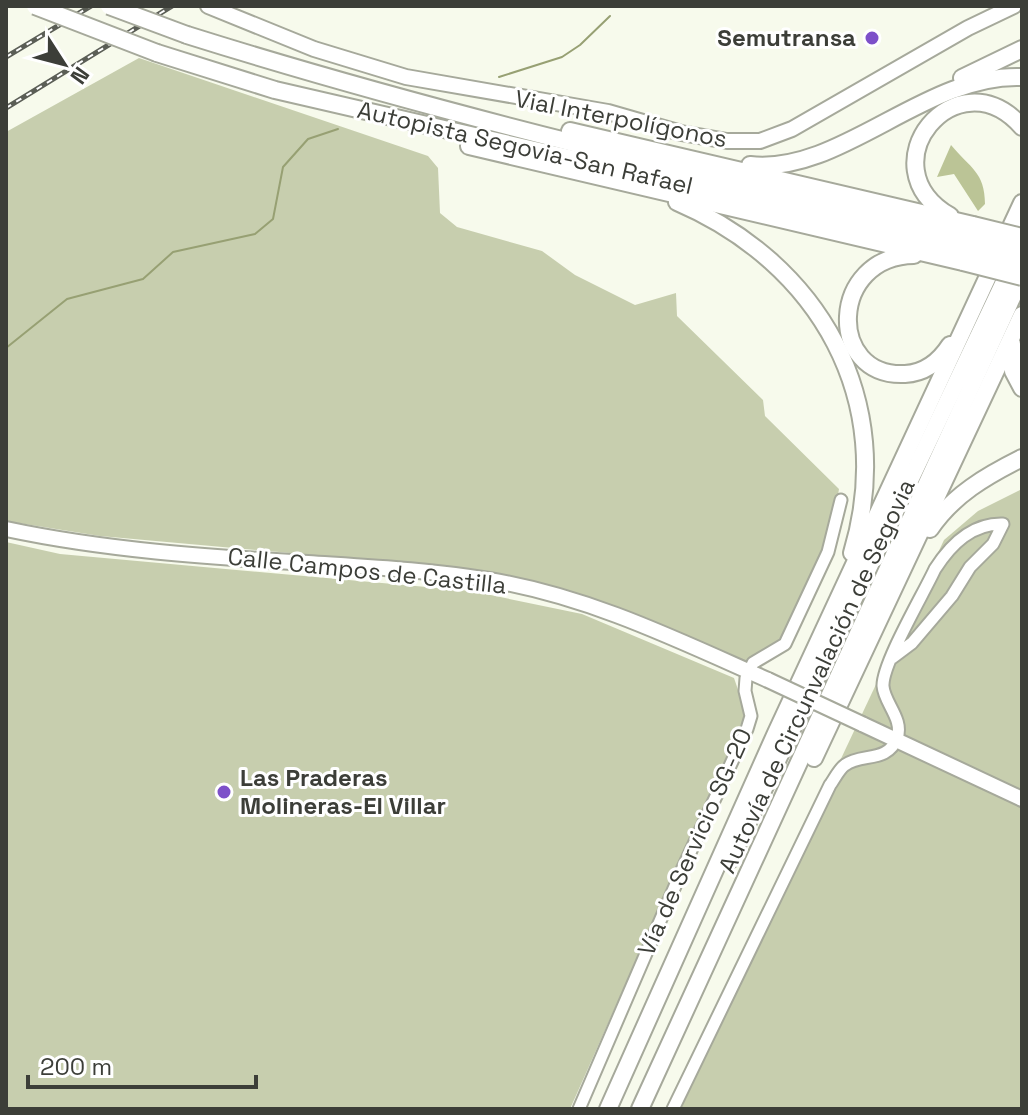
<svg xmlns="http://www.w3.org/2000/svg" width="1028" height="1115" viewBox="0 0 1028 1115" font-family="'Space Grotesk',sans-serif">
<style>
.green{fill:#c7ceae}
.forest{fill:#bbc496}
.lines{fill:none;stroke-linecap:round;stroke-linejoin:round}
.stream{stroke:#97a073;stroke-width:2}
.minor-casing{stroke:#a6a99b;stroke-width:15}
.major-casing{stroke:#a6a99b;stroke-width:18}
.highway-casing{stroke:#a6a99b;stroke-width:20}
.minor{stroke:#fff;stroke-width:11}
.major{stroke:#fff;stroke-width:14}
.highway{stroke:#fff;stroke-width:16}
.rail-casing{stroke:#5b5e56;stroke-width:5}
.rail{stroke:#fff;stroke-width:2;stroke-dasharray:6;stroke-linecap:butt}
.major-bridge-casing{stroke:#a6a99b;stroke-width:18;stroke-linecap:butt}
.highway-bridge-casing{stroke:#a6a99b;stroke-width:20;stroke-linecap:butt}
.major-bridge{stroke:#fff;stroke-width:14}
.highway-bridge{stroke:#fff;stroke-width:16}
.poi-dot{fill:#7d50c9;stroke:#fff;stroke-width:3}
.labels{text-anchor:middle;stroke-width:6;stroke-linejoin:round;paint-order:stroke}
.poi-label{font-size:24px;font-weight:bold;fill:#3c3e38;stroke:#fff;text-anchor:end}
.street-label{font-size:24px;fill:#3c3e38;stroke:#fff}
</style>
<rect width="100%" height="100%" fill="#f7faec"/>
<!-- green -->
<g class="green">
<polygon points="139,58 428,156 438,168 440,213 457,227 542,251 575,275 635,305 676,293 677,316 763,400 765,416 839,489 831,537 792,623 779,642 744,663 647,618 559,590 458,568 100,536 6,521 6,132"/>
<polygon points="1022,489 1022,1109 676,1109 944,540 978,511"/>
<polygon points="6,542 60,554 471,591 582,614 734,678 746,713 570,1109 6,1109"/>
</g>
<!-- forest -->
<path class="forest" d="M951,145C970,168 985,172 985,204L978,211L954,174L937,177Z"/>
<g class="lines">
<!-- stream -->
<g class="stream">
<polyline points="499,77 562,57 580,45 610,16"/>
<polyline points="6,348 67,299 143,279 173,252 255,234 273,219 283,167 308,139 338,129"/>
</g>
<!-- minor casing -->
<g class="minor-casing">
<g id="minor">
<polyline points="579,1109 682,870 747,729 751,716 745,691 746,678 753,663 785,644 828,552 841,500"/>
<path d="M673,1109L830,785C834,780 839,769 845,765C861,753 888,763 897,738C904,719 884,703 883,686C882,664 924,593 935,569C951,544 972,523 1003,524L993,544L970,567L952,596L912,643L892,658"/>
</g>
</g>
<!-- major casing -->
<g class="major-casing">
<g id="major">
<polyline points="208,6 314,49 406,77 608,112 681,133 727,141 760,141 792,129 968,28 1014,6"/>
<path d="M6,529C105,550 207,557 308,563C368,567 429,570 489,580C588,596 678,640 768,680"/>
<polyline points="862,724 1022,799"/>
</g>
</g>
<!-- highway casing -->
<g class="highway-casing">
<g id="highway">
<path d="M187,35C445,116 708,177 971,237"/>
<polyline points="157,53 275,90 967,250"/>
<polyline points="962,78 1022,49"/>
<polyline points="570,131 973,225"/>
<polyline points="469,146 963,262"/>
<path d="M750,165C841,175 925,73 1022,77"/>
<path d="M677,202C819,263 898,400 852,553"/>
<path d="M950,216C864,166 957,53 1022,127"/>
<path d="M914,255C829,256 826,378 905,374C925,373 939,362 950,345"/>
<polyline points="1012,344 1013,371 1022,388"/>
<path d="M930,529C953,495 986,476 1022,458"/>
<polyline points="814,758 1022,315"/>
<polyline points="730,860 1013,263"/>
<polyline points="608,1109 776,733 1022,203"/>
<polyline points="640,1109 1022,276"/>
</g>
</g>
<!-- minor -->
<use href="#minor" class="minor"/>
<!-- major -->
<use href="#major" class="major"/>
<!-- highway -->
<use href="#highway" class="highway"/>
<!-- rail casing -->
<g class="rail-casing">
<g id="rail">
<polyline points="6,57 91,6"/>
<polyline points="6,108 172,6"/>
</g>
</g>
<!-- rail -->
<use href="#rail" class="rail"/>
<!-- major-bridge casing -->
<g class="major-bridge-casing">
<polyline id="major-bridge" points="768,680 862,724"/>
</g>
<!-- highway-bridge casing -->
<g class="highway-bridge-casing">
<g id="highway-bridge">
<polyline points="35,6 157,53"/>
<polyline points="109,6 187,35"/>
<polyline points="973,225 1022,237"/>
<polyline points="971,237 1022,250"/>
<polyline points="967,250 1022,263"/>
<polyline points="963,262 1022,277"/>
</g>
</g>
<!-- major-bridge -->
<use href="#major-bridge" class="major-bridge"/>
<!-- highway-bridge -->
<use href="#highway-bridge" class="highway-bridge"/>
</g>
<!-- markers -->
<g class="poi-dot">
<circle cx="872" cy="38" r="8"/>
<circle cx="224" cy="792" r="8"/>
</g>
<g class="labels">
<!-- poi labels -->
<g class="poi-label">
<text x="856" y="46">Semutransa</text>
<text x="240" y="786" text-anchor="start">Las Praderas<tspan x="240" dy="28">Molineras-El Villar</tspan></text>
</g>
<!-- street labels -->
<g class="street-label">
<text transform="translate(621 119) rotate(11)" y="8">Vial Interpolígonos</text>
<text transform="translate(525 148) rotate(13)" y="8">Autopista Segovia-San Rafael</text>
<text transform="translate(367 571) rotate(6)" y="8">Calle Campos de Castilla</text>
<text transform="translate(817 676) rotate(-65)" y="8">Autovía de Circunvalación de Segovia</text>
<text transform="translate(695 842) rotate(-66)" y="8">Vía de Servicio SG-20</text>
</g>
</g>
<!-- border -->
<rect width="1028" height="1115" fill="none" stroke="#3c3e38" stroke-width="16"/>
<!-- north arrow -->
<g transform="translate(64 64) rotate(126)" stroke="#ffffff" stroke-width="6" paint-order="stroke">
<path d="M0-6L14 30L0 20L-14 30Z" fill="#3c3e38"/>
<text y="-12" font-size="22" font-weight="bold" text-anchor="middle" fill="#3c3e38">N</text>
</g>
<!-- scale -->
<path d="M28 1075v12h228v-12" fill="none" stroke="#3c3e38" stroke-width="4"/>
<text x="40" y="1075" font-size="24" fill="#3c3e38" stroke="#ffffff" stroke-width="6" paint-order="stroke">200 m</text>
</svg>
